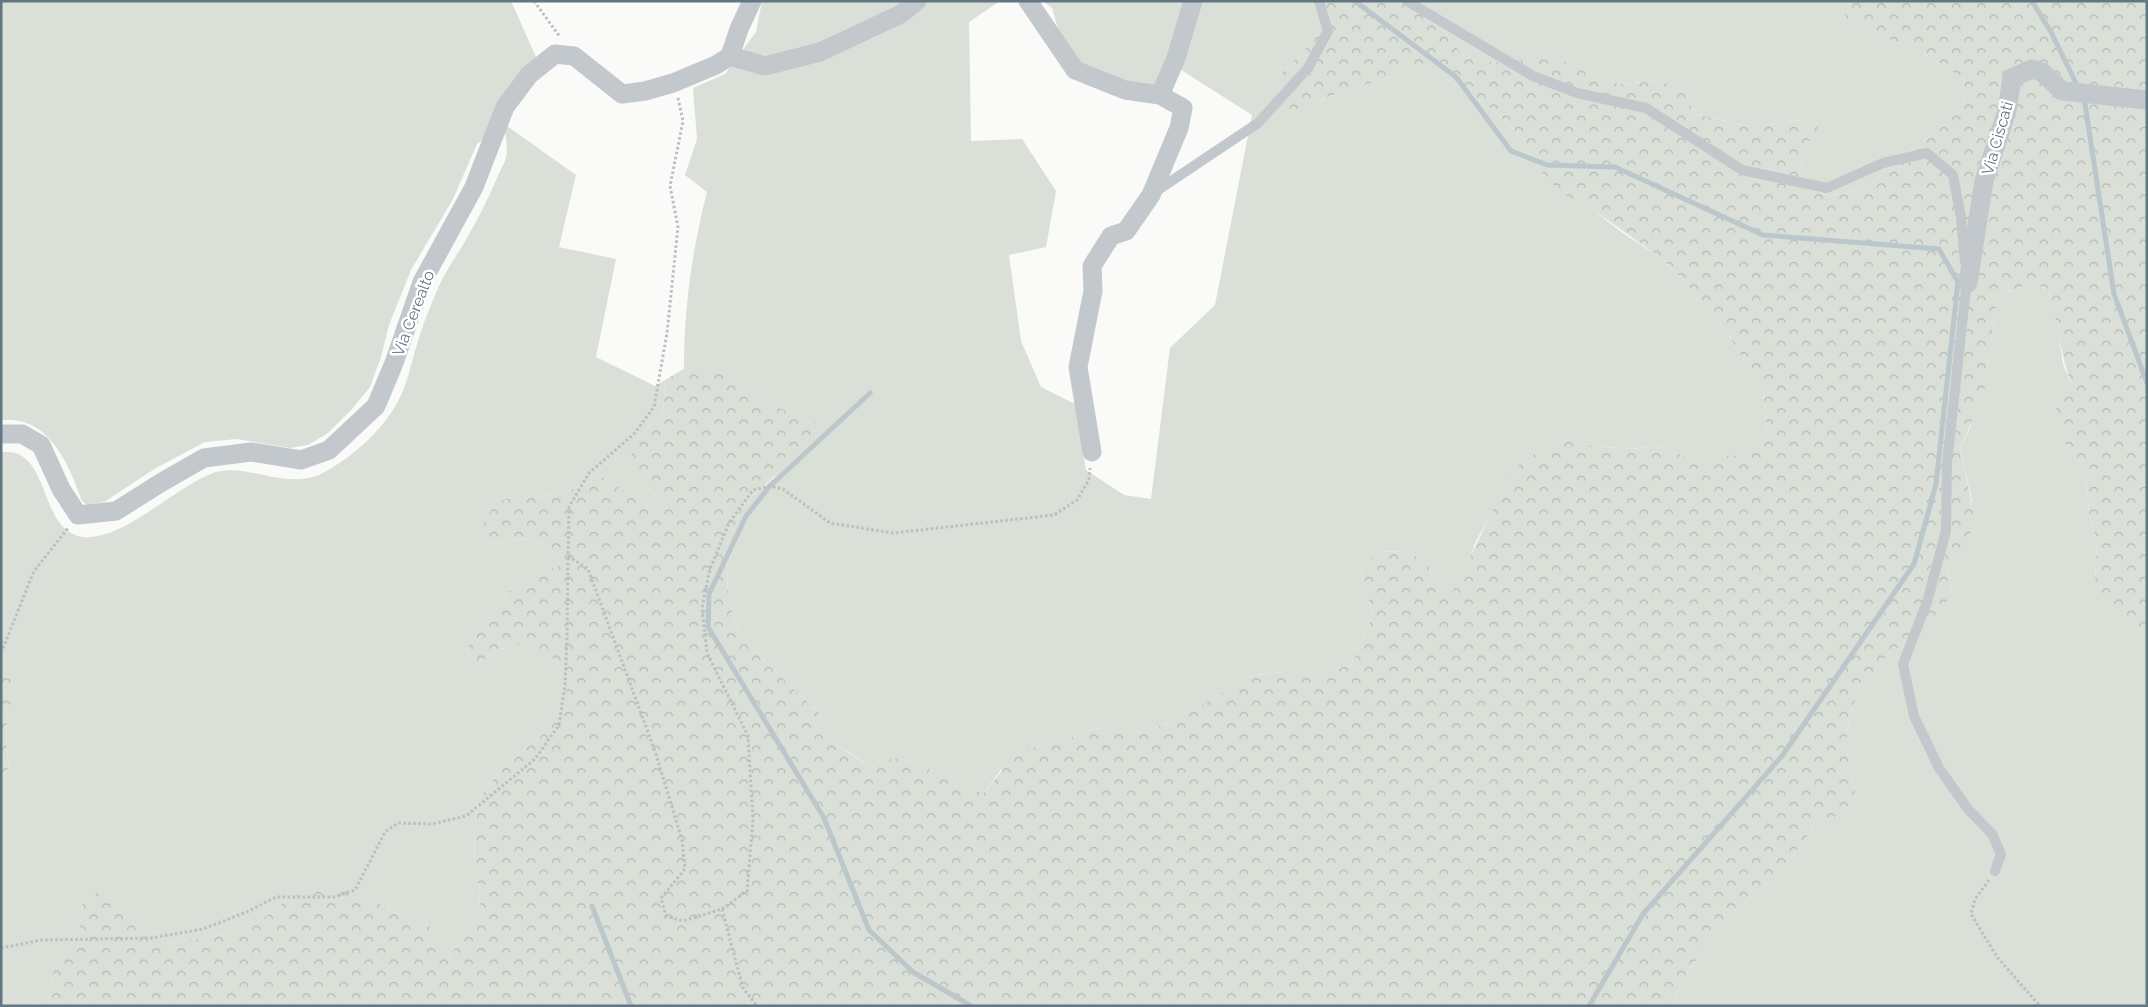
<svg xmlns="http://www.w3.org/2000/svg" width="2148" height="1007" viewBox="0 0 2148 1007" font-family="Raleway,sans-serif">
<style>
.green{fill:#dadfd7}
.forest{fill:url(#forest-crowns)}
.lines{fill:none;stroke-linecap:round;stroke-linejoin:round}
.stream{stroke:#bbc7cb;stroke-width:5}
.path{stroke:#bbbfc2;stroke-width:3;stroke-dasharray:2.5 2.5;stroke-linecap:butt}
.service{stroke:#c3c8cc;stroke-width:10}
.minor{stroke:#c3c8cc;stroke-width:19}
.labels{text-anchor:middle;stroke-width:5;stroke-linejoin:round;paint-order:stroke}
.street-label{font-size:16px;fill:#657683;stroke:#fff}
</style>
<defs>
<pattern id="forest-crowns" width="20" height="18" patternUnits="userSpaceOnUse" patternTransform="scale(1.25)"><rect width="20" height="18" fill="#dadfd7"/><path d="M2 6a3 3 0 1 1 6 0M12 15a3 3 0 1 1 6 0" fill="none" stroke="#b4b9b4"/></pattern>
</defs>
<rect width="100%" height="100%" fill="#fafaf8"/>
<!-- green -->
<g class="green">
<path d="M1,1H511L540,66L504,124L576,175L559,247L616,259L596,357L655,386L665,380L663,414L646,428L640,481L662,501L660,515L601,476L569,491L539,497L523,493L474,537L495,543L530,538L551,547L558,567L534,574L509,591L466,649L477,664L500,649L530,641L550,656L569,675L564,706L541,736L501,769L478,801L474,835L475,868L480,891L479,913L468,932L447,958L426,921L402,916L370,899L290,897L259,922L229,934L172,943L164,940L119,905H82C81,913 81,924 78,932C63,962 48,952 54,993L35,1006H1V778L9,767C5,736 4,714 16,684L1,672V452C52,446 37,531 83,537C123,541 175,487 213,473C246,461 285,492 323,473C351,458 382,431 397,403C409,382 412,357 420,335C425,318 432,302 439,286C446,270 458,254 467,238C478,219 488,199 497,178C500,170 507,160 507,152C507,143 505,133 504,124L477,144L453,199L411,270L389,325L381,357L370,387L352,409L328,433L308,445L290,448L237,439L205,442L156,468L104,502L87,505L82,501C69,464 49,415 1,420Z"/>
<path d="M762,1H1000L969,22L971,141L1022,139L1056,191L1046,247L1009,255L1021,341L1041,387L1075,404L1086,470L1124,495L1151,499L1170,348L1215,305L1252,115L1175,66L1163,97L1072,78L1052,8L1043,1H1312L1323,25L1305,50L1280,74L1311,110L1324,98L1394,76L1420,63L1470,93L1498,114L1523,139L1536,166L1623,233L1661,258L1683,280L1726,331L1763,391L1767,433L1739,456L1692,460L1662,446L1629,449L1596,446L1564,440L1522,460L1476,541L1466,568L1450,598L1434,580L1428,563L1407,551L1377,552L1361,570L1373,616L1351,665L1320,672H1284L1253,675L1178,718L1143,733L1113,731L1099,728L1064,740L1001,770L984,793L959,787L927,768L900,758L864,762L835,744L818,712L763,660L738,632L728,596L727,544L746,501L774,478L816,415H796L760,400L736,381L684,369C684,307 692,251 707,192L685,175L697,139L693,88L725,74L756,32Z"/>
<polygon points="1420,1 1839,1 1846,18 1864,30 1908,46 1932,58 1963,79 1965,106 1939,130 1896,160 1867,188 1830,196 1798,183 1803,151 1819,124 1793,120 1751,127 1695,114 1686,93 1663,81 1618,84 1590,67 1513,60 1490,62 1465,58"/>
<polygon points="2032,283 2049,290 2056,317 2063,364 2072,386 2064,443 2085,466 2089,513 2097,542 2095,580 2147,642 2147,1006 1679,1006 1675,993 1698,957 1723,922 1783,871 1802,843 1819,822 1842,815 1856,794 1847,752 1847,733 1852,707 1868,680 1888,654 1908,639 1952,591 1946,566 1962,547 1972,501 1960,448 1970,428 1988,368 1995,309 2006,293"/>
</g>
<!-- forest -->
<g class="forest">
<path d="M1312,1H1420L1465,58L1490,62L1547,59L1590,67L1618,84L1663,81L1686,93L1695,114L1751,127L1793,120L1820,124L1803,151L1798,183L1830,196L1867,188L1896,160L1939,130L1965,106L1963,79L1932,58L1908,46L1864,30L1846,18L1839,1H2147V642L2112,612L2095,580L2097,542L2089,513L2085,466L2064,443L2056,409L2072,386C2060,355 2058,322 2049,290L2032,283L2006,293L1995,309L1988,368L1983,397L1960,448L1976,523L1962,547L1946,566L1952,591L1937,621L1888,654L1868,680L1852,707L1847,733V752L1856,794L1842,815L1819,822L1802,843L1783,871L1723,922L1698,957L1675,993L1679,1006H35L54,993C48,952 63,962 78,932C81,924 81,913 82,905L97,892L119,905L164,940L172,943L229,934L259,922L290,897L315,890L339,888L370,899L402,916L426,921L448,957L468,932L479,913L480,891L475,868L474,835L478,801L501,769L541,736L563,706L569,675L550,656L530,642L500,649L477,664L466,649L509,591L534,574L558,567L551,547L530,538L495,543L474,538L496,503L523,493L539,497L569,491L601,476L660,515L662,501L640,481L630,449L646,428L663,414L665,380L684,369H714L736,381L760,400L796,415H816L812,444L746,501L727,544L728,596L738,632L763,660L818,712L836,745L863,762L900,758L927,768L959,787L984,793L1017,752L1064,740L1099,728L1113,731L1143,733L1178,718L1253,675L1284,672H1320L1351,665L1373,616L1361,570L1377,552L1407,551L1428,563L1434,580L1450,597L1502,492L1522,460L1564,440L1596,446L1629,449L1662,446L1692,460L1739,455L1767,433L1763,391L1726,331L1683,280L1661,258L1599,214L1560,192L1536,166L1523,139L1498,114L1470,93L1420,63L1394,76L1324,98L1311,110L1294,119L1272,93L1280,74L1305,50L1322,25Z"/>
<path d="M1,672L17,684C4,714 5,736 9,767L1,778Z"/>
</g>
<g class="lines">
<!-- stream -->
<g class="stream">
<polyline points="1355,1 1456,77 1511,151 1547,165 1615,167 1763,235 1939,249 1958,282 1936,484 1914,564 1782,756 1643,914 1589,1006"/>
<polyline points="2032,1 2051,32 2079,89"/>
<polyline points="2082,97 2085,104 2114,294 2147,383"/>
<polyline points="870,393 770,486 746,516 709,594 708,627 824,818 869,930 913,972 971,1006"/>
<polyline points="592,906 631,1006"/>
</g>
<!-- path -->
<g class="path">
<polyline points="534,1 560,37"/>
<polyline points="678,98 683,121 670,186 678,227 667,333 654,407 634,434 589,473 569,507 568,556 588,569 656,754 682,840 685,869 661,898 666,916 683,921 722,909 743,988 757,1006"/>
<polyline points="1,653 34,571 69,527"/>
<polyline points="1989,880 1975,899 1971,914 1997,957 2040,1006"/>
<polyline points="722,909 747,891 753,820 748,736 707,653 702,608 710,569 729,523 753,490 770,486 783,489 830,523 893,533 1054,515 1077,500 1089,480 1090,468"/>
<polyline points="1,948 42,940 151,938 203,929 249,911 276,897 334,897 355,890 385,832 398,823 432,824 466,816 535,759 559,725 565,684 567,640 568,556"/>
</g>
<!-- service -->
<g class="service">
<polyline points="1407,1 1533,76 1577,93 1646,108 1742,170 1827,188 1883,163 1927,153 1953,175 1961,217 1965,262"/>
<polyline points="1155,192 1258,123 1308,68 1328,31 1319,1"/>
<polyline points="1967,279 1947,463 1946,531 1927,602 1903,664 1914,716 1939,768 1968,809 1992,834 2001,854 1995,871"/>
</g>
<!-- minor -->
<g class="minor">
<polyline points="1028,1 1075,70 1125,90 1160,95 1183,108 1179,128 1151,195 1126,231 1111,236 1092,266 1093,291 1078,367 1092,452"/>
<polyline points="730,56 765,66 820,52 901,14 917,1"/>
<polyline points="1160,95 1176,58 1193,1"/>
<polyline points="1968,283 1984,181 2007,111 2012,78 2032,69 2042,72 2062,91 2147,100"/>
<polyline points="1,434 22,434 41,445 61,489 78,515 116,511 162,482 204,458 251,452 301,460 329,450 376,406 394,363 422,282 474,187 505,107 529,75 555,54 574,56 622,94 645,91 673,83 716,65 730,56 739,29 752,1"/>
</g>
</g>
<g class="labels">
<!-- street labels -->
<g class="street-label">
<text transform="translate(1997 138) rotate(-74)" y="6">Via Ciscati</text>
<text transform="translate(413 313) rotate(-69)" y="6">Via Cerealto</text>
</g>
</g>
<!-- border -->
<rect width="2148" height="1007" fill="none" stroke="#657683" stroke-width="5"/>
</svg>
